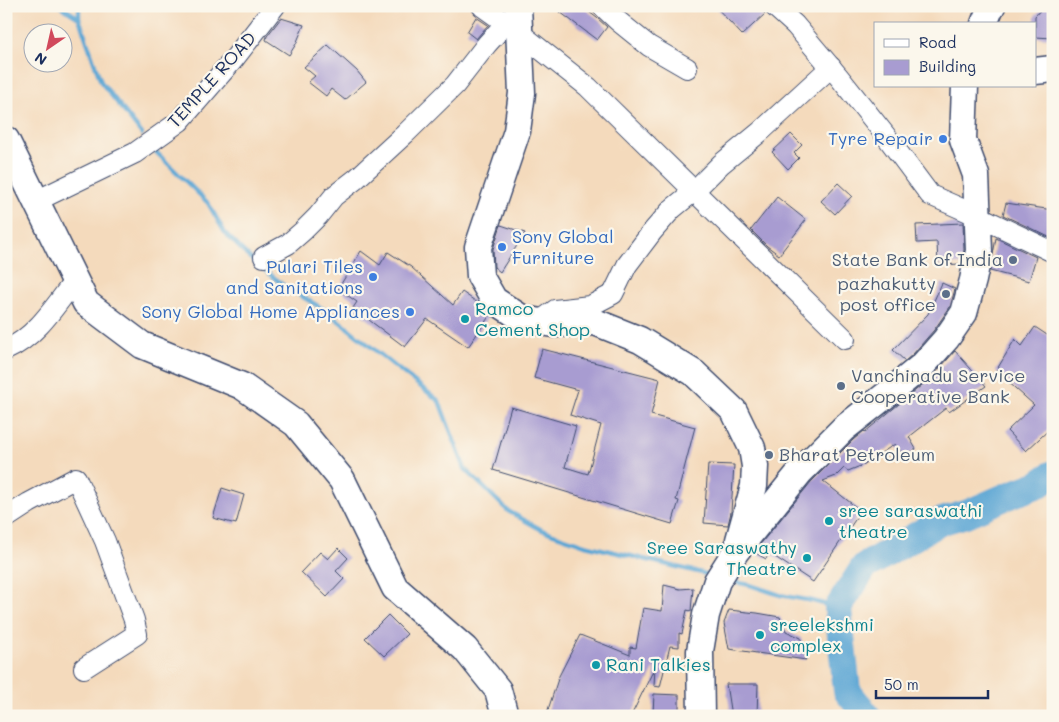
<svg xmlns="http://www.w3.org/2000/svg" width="1059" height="722" viewBox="0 0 1059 722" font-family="Mali,sans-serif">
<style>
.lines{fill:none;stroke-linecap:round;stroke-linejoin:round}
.stream{stroke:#5ca6d4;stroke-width:4.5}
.river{stroke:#5ca6d4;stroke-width:28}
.building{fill:#a89cd1}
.minor-casing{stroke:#3c496c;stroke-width:22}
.major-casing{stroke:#3c496c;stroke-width:29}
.minor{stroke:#fff;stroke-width:20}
.major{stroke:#fff;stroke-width:26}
.shop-dot{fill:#3f7fe0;stroke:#fbf7ec;stroke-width:2}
.service-dot{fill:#5c6f8a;stroke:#fbf7ec;stroke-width:2}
.culture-dot{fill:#0f9aa8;stroke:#fbf7ec;stroke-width:2}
.labels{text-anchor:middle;stroke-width:4.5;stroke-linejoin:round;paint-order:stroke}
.street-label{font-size:18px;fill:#1b2f5e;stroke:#fbf7ec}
.shop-label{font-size:18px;fill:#366cbe;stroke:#fbf7ec;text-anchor:end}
.service-label{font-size:18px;fill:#4e5e75;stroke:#fbf7ec;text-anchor:end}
.culture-label{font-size:18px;fill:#0d838f;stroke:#fbf7ec;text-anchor:start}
</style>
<rect width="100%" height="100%" fill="#fbf7ec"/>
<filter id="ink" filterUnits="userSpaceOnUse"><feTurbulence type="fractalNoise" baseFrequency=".02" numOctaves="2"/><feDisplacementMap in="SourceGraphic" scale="10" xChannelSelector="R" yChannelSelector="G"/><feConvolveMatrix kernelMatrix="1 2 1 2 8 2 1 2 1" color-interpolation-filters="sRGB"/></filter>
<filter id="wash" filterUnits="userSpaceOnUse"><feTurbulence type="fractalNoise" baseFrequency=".0096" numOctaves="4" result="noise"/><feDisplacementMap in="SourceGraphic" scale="20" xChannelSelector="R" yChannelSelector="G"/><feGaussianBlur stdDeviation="1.12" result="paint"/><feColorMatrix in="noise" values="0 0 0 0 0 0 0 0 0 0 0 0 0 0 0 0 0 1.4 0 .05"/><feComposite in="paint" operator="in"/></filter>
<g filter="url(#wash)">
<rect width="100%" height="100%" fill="#f4dabc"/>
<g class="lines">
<!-- stream -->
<g class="stream">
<polyline points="60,6 79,18 101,82 142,134"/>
<polyline points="79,6 79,18"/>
<polyline points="156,152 208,203 225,233 250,258 283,285 328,312 397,368 439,401 465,469 508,511 542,530 585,545 706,574"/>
<polyline points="735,582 750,585 780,595 813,601 838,608"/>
</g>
<!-- river -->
<polyline class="river" points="867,716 847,691 838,608 864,567 939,522 966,514 1005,497 1039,484 1053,474"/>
</g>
<g id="blocks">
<!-- building -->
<g class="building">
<polygon points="552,6 581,6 597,18 607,27 597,40"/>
<polygon points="715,6 757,6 765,14 742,35"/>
<polygon points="1044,6 1053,6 1053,38 1035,37 1035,16"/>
<polygon points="476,17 488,25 476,39 467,32"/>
<polygon points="281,18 304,25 296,44 289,55 266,40 267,36"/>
<polygon points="328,45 357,71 366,82 345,100 331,89 326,96 308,82 315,76 304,67"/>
<polygon points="791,134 802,145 794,153 799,158 788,169 772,152"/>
<polygon points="838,183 852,196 835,214 821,201"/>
<polygon points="777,197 806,220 779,255 767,246 751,230"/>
<polygon points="1006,203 1053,210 1053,239 1003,215"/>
<polygon points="963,223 964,250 961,264 938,265 937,242 917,243 916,225"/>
<polygon points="501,225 525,233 500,272 494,267 493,249"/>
<polygon points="996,238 1036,257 1029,281 990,271"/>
<polygon points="361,251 380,265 388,252 411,267 453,305 462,292 478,303 481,308 490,315 468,347 427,319 405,347 353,308 357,302 338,289"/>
<polygon points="942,283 955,289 950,307 934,330 913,354 905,361 893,350 928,314"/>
<polygon points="1035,327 1053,339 1053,426 1026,451 1007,431 1034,405 996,371 1015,339 1022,346"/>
<polygon points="542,349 660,379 651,415 695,427 676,500 679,501 672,524 493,470 511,407 576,426 565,467 588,474 601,425 570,415 578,390 534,378"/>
<polygon points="955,351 986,386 949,412 946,408 909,437 916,449 905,457 895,444 863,465 848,471 844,468 836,476 823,481 861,511 813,582 769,553 766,559 754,552 811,482 853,440 864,431 865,432 933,376"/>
<polygon points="708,464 734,465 731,512 728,525 704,523"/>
<polygon points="222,488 244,495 236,524 213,518"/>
<polygon points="338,548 348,558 336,571 344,579 327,597 301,572 320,552 328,559"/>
<polygon points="664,585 680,589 693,588 691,611 687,610 682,634 679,633 679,647 670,646 660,687 654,686 655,667 631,716 546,716 559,676 580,635 608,646 630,655 630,647 636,648 643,608 662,611"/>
<polygon points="729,610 757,613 780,617 786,631 801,638 806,660 729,649 724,623"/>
<polygon points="388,615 407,634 384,656 365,638"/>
<polygon points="726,684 758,684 757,716 731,716"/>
<polygon points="654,694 679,695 679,714 653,713"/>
</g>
</g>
</g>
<g filter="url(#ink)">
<use href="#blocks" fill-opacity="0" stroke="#3c496c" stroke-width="1"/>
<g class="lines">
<!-- minor casing -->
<g class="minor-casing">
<g id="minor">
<polyline points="482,6 520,33 588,87 845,339"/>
<polyline points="602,6 618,21 649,46 687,68"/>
<polyline points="774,6 795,25 839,77 886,136 930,195 978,216 1053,252"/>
<polyline points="36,201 135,153 180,121 234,59 275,6"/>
<polyline points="264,257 288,244 303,231 318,216 334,196 356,179 405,134 455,85 487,44 506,23"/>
<polyline points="540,321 555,310 590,306 613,294 627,265 652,232 672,209 694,191 721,164 760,132 831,67"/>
<path d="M6,350C37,336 55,306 75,280"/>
<polyline points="6,518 29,503 76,478 105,541 134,620 137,634 84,668"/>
</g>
</g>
<!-- major casing -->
<g class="major-casing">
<g id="major">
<polyline points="518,6 522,93 517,131 478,247 480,276 494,300 523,319 554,324 595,322 640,340 694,373 734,411 752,448 755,466 754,486 739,540"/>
<polyline points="984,24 990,9 992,6"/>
<polyline points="1035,71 1053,69"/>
<polyline points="6,140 86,303 142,345 242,386 296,424 342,480 395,588 465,649 498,690 505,716"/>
<polyline points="701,716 700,651 706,615 717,581 736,551 800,472 843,429 895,388 923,365 946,339 964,313 973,280 979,251 976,175 963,140 965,86"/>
</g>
</g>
<!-- minor -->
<use href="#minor" class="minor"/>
<!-- major -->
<use href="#major" class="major"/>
</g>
</g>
<!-- markers -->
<g class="shop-dot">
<circle cx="943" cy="139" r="5"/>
<circle cx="502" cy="247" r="5"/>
<circle cx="373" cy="277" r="5"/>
<circle cx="410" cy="312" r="5"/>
</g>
<g class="service-dot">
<circle cx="1013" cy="260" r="5"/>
<circle cx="946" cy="294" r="5"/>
<circle cx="841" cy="386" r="5"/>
<circle cx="769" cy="455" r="5"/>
</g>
<g class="culture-dot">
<circle cx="465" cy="319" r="5"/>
<circle cx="829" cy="521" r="5"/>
<circle cx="807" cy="558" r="5"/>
<circle cx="760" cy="635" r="5"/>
<circle cx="596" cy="665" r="5"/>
</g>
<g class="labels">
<!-- street labels -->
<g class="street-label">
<text transform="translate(212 80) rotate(-48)" y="6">TEMPLE ROAD</text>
</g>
<!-- shop labels -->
<g class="shop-label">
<text x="933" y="145">Tyre Repair</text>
<text x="512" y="243" text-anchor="start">Sony Global<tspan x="512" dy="21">Furniture</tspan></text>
<text x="363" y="273">Pulari Tiles<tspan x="363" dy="21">and Sanitations</tspan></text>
<text x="400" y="318">Sony Global Home Appliances</text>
</g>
<!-- service labels -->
<g class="service-label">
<text x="1003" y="266">State Bank of India</text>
<text x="936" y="290">pazhakutty<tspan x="936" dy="21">post office</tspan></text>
<text x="851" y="382" text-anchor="start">Vanchinadu Service<tspan x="851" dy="21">Cooperative Bank</tspan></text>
<text x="779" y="461" text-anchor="start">Bharat Petroleum</text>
</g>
<!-- culture labels -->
<g class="culture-label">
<text x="475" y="315">Ramco<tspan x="475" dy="21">Cement Shop</tspan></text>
<text x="839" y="517">sree saraswathi<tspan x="839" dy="21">theatre</tspan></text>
<text x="797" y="554" text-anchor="end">Sree Saraswathy<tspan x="797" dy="21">Theatre</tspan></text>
<text x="770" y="631">sreelekshmi<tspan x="770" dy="21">complex</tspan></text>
<text x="606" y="671">Rani Talkies</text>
</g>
</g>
<!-- margin -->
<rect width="1059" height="722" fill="none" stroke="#fbf7ec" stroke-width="25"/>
<!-- legend -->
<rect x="874" y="22" width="162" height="65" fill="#fbf7ec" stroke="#a1a7b3"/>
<rect x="884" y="39" width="25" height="8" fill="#ffffff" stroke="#a1a7b3"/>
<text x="919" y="48" font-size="15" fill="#1b2f5e">Road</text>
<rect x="884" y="60" width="25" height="15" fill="#a89cd1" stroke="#a1a7b3"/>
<text x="919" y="72" font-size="15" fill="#1b2f5e">Building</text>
<!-- north arrow -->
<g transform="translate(48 48) rotate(214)"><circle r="24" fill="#fbf7ec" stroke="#a1a7b3"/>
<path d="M0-4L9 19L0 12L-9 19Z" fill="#d1495b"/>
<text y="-8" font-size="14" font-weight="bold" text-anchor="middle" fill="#1b2f5e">N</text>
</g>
<!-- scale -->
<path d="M876 690v8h112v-8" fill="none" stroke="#1b2f5e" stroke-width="2.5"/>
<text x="884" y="690" font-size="15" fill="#1b2f5e" stroke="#fbf7ec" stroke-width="4" paint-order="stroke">50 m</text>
</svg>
